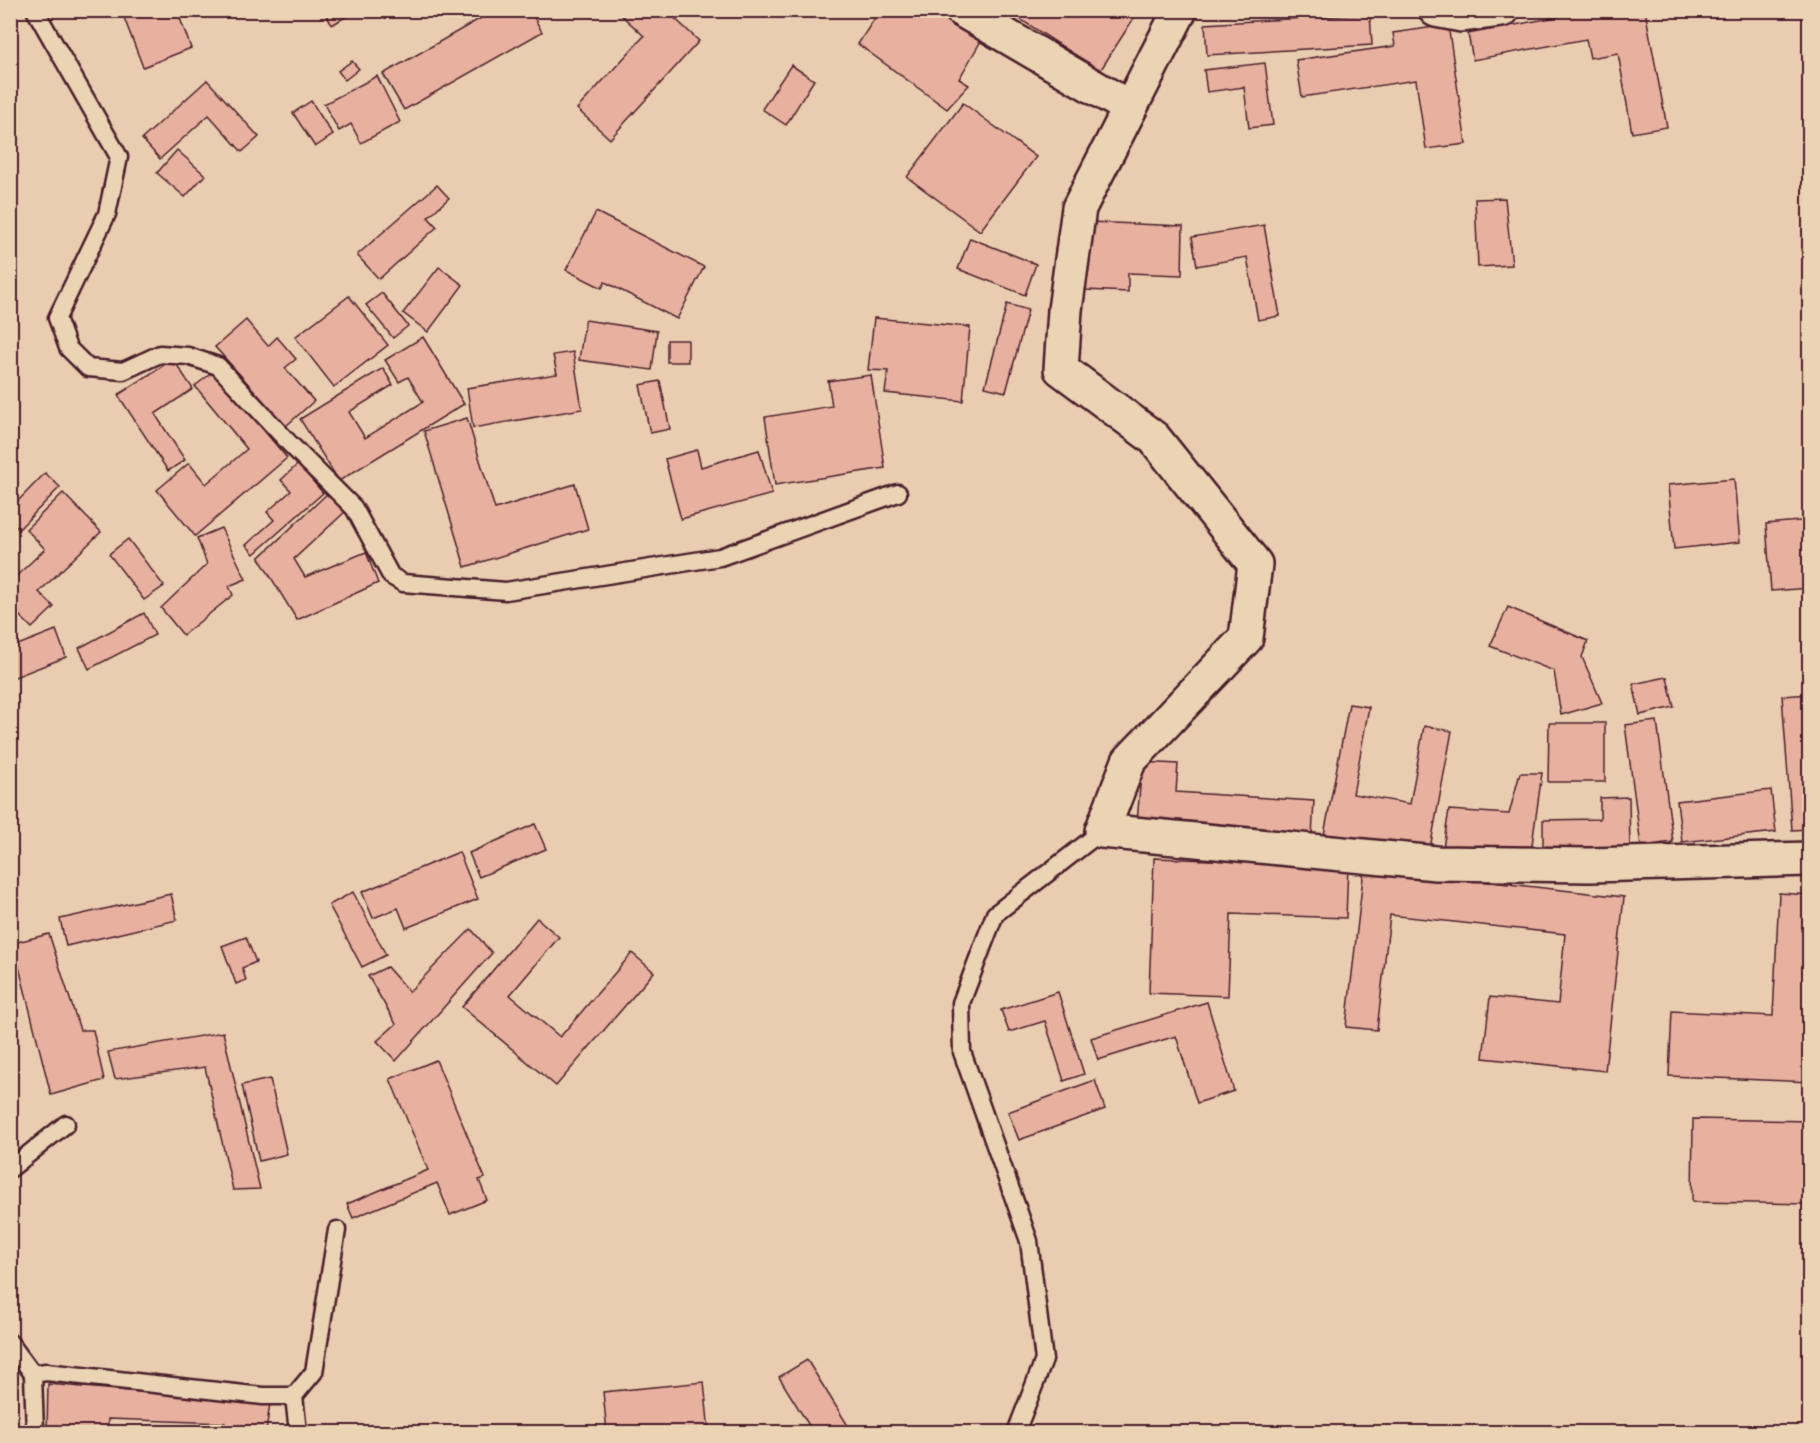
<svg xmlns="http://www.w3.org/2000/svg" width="1820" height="1443" viewBox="0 0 1820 1443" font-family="'Comic Neue',sans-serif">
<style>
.building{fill:#e8b09f;stroke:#4a1f2b;stroke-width:1.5}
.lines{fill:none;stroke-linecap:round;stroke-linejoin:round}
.service-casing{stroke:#4a1f2b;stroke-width:21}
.minor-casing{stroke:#4a1f2b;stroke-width:38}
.service{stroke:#ebd4b4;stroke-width:16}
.minor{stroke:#ebd4b4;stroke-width:33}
</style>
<rect width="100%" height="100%" fill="#eacdb0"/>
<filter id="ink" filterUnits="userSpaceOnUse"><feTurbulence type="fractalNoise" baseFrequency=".0167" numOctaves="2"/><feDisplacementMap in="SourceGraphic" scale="12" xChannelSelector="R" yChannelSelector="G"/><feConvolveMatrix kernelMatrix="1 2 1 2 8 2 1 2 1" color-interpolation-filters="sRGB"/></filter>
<g filter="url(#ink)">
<!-- building -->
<g class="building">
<polygon points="121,10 177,10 191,48 143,67"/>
<polygon points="323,10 357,10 332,25"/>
<polygon points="495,10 530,10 542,32 404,110 383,74"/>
<polygon points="619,10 666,10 699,41 610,139 577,109 644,36 618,12"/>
<polygon points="880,10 941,10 982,39 959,79 969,85 947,109 858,44"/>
<polygon points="1006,10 1061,10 1073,18 1078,10 1139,10 1100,71"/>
<polygon points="1593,10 1645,10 1667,127 1632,133 1618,53 1590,58 1586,39 1473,60 1468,34"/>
<polygon points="1370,14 1372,45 1207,55 1205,24"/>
<polygon points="1448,25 1466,144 1426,149 1416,80 1302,97 1296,60 1395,46 1393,33"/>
<polygon points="352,61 359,69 345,80 338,71"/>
<polygon points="1265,63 1273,125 1249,128 1244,87 1207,92 1204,70"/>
<polygon points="791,65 814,80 786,125 762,109"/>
<polygon points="377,76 400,122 361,143 351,124 339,131 324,104"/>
<polygon points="207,80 259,137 242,152 209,115 160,159 142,139"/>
<polygon points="311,101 333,135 315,147 293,113"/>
<polygon points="963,103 1036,157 980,231 907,177"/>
<polygon points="177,150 205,175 185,197 157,173"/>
<polygon points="437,185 449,198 428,217 437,227 379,279 357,255"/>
<polygon points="1505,198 1512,265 1478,267 1475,199"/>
<polygon points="596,212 704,267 677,319 605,282 602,288 566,270"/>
<polygon points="1089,222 1183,226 1182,275 1128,273 1128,292 1086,290"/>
<polygon points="1264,225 1280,316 1258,320 1247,257 1197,266 1192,237"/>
<polygon points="970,238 1036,264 1025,295 958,269"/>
<polygon points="439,267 463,285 428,332 403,313"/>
<polygon points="382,293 408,326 393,338 366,305"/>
<polygon points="349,296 388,345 334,387 295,337"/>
<polygon points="1007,304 1028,310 1006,392 985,387"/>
<polygon points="874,318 970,327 963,401 885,393 888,371 868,370"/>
<polygon points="246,320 268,346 277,337 296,359 285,368 314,401 286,426 215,347"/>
<polygon points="585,320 657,331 652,370 579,360"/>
<polygon points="423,337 464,404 339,481 300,419 383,368 393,385 349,412 365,438 423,402 408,377 399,382 385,360"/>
<rect x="667" y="340" width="21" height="22"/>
<polygon points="573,352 582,409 473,428 467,388 557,374 553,355"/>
<polygon points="173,359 193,389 155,414 185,460 168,471 118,395"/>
<polygon points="214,371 287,458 195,536 157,490 189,463 206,484 247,449 195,386"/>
<polygon points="871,375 885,468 775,485 765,417 832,406 828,381"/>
<polygon points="660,381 670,429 650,433 640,385"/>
<polygon points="467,418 495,509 575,484 588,529 465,567 424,431"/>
<polygon points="697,450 701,467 759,450 772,494 681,519 665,459"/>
<polygon points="298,464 323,493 254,554 246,545 274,520 267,512 291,491 281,480"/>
<polygon points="45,473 60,487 19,529 10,521 10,494 18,501"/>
<polygon points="1734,479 1740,542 1674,549 1668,485"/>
<polygon points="329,492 346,511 294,559 305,577 366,552 378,583 297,620 259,558"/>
<polygon points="63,493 101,532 39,592 54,607 32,628 10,606 10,582 45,549 26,529"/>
<polygon points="1810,520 1810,588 1771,591 1766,524"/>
<polygon points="221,528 246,579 229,586 233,595 183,635 161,608 207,564 197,538"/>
<polygon points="128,539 164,586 144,600 109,554"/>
<polygon points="1508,607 1588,641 1582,657 1602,703 1561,715 1554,671 1490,646"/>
<polygon points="144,613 155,635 89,669 79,648"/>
<polygon points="56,630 66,657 10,679 10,648"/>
<polygon points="1667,677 1674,707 1640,715 1633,684"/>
<polygon points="1810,694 1810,829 1792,830 1782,696"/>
<polygon points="1349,704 1369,707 1353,794 1410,804 1424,726 1452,731 1429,854 1324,835"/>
<polygon points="1657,721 1673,842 1641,846 1625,725"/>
<polygon points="1549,723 1605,723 1605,782 1548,782"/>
<polygon points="1142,762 1178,764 1176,792 1314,801 1312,836 1137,823"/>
<polygon points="1520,773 1542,773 1531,852 1443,848 1449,810 1509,814"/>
<polygon points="1771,790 1776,832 1682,842 1677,801"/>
<polygon points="1629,797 1630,851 1543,852 1543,820 1600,819 1600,798"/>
<polygon points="535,824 546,849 479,877 469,853"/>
<polygon points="459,852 478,899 406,928 398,908 373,918 362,892"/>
<polygon points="1154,858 1348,865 1346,918 1231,914 1228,996 1149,993"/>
<polygon points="1364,868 1624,897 1605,1071 1483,1058 1490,997 1558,1004 1565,934 1390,915 1377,1030 1346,1027"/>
<polygon points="353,892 386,955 362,967 329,905"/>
<polygon points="1779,893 1810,895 1810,1082 1669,1076 1672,1011 1773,1016"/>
<polygon points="171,894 177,920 66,946 60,919"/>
<polygon points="537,918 559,937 510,995 560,1037 632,953 654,972 556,1086 462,1007"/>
<polygon points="471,929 492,953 396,1061 377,1041 396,1024 368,976 387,967 409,992"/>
<polygon points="49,934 80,1030 93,1030 104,1080 51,1095 13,943"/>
<polygon points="246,937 256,962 242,968 246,980 236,984 222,946"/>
<polygon points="1058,992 1084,1074 1064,1081 1045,1021 1009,1032 1001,1010"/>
<polygon points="1207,1002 1234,1091 1197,1103 1176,1036 1098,1060 1091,1038"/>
<polygon points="223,1032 260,1189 233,1190 205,1067 115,1079 108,1052"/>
<polygon points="436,1060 485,1178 479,1180 487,1200 450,1215 437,1183 353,1218 347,1204 428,1170 390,1079"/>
<polygon points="270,1079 287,1154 259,1161 242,1085"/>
<polygon points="1095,1080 1105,1109 1019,1140 1008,1112"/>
<polygon points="1693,1119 1810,1121 1810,1204 1692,1202"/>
<polygon points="807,1360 852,1432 813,1432 779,1377"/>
<polygon points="704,1382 709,1432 607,1432 603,1392"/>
<polygon points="48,1384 270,1403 266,1432 226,1432 225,1423 108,1419 108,1432 47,1432"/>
</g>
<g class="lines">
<!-- service casing -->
<g class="service-casing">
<g id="service">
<polyline points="35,10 119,157 107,214 57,318 68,348 88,368 123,371 160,354 188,356 218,366 290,444 354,508 391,576 403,583 506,591 720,557 898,493"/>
<polyline points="10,1169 66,1124"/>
<polyline points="10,1343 33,1374 46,1372 263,1396 294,1396 298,1432"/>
<polyline points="33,1374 35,1432"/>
<polyline points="294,1396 314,1372 337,1230"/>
<polyline points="1016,1432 1044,1360 1029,1241 962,1052 961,1003 995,914 1102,831"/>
</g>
</g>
<!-- minor casing -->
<g class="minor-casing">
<g id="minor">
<polyline points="962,10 1130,108"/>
<polyline points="1180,10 1079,208 1065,310 1061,369 1154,438 1255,564 1246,638 1129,761 1102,831 1436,863 1590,865 1810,859"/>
<polyline points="1436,10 1462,15 1502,10"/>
</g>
</g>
<!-- service -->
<use href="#service" class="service"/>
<!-- minor -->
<use href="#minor" class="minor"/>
</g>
</g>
<!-- margin -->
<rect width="1820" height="1443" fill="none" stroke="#ebd4b4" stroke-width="36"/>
<rect x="18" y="18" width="1784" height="1407" fill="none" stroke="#4a1f2b" stroke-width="2" filter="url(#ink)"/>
</svg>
